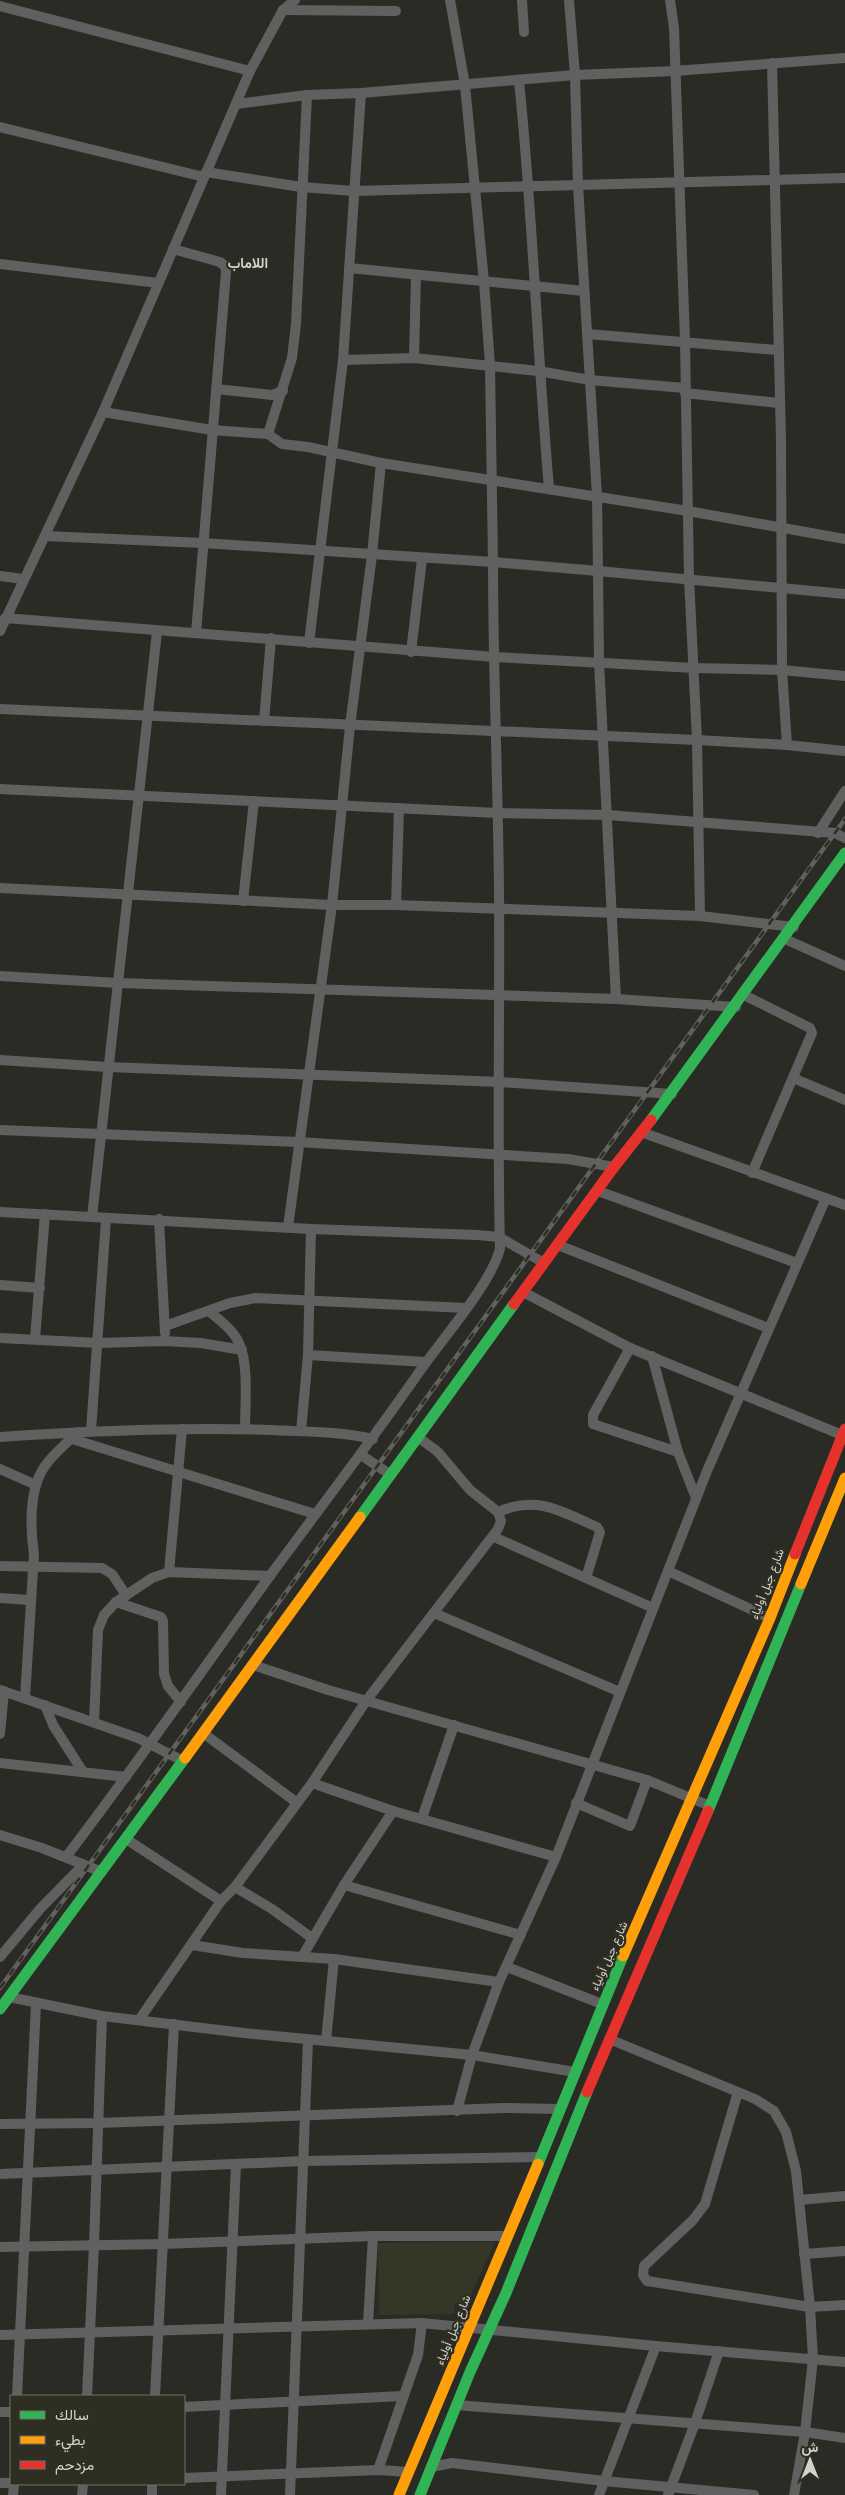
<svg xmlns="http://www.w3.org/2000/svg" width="845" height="2495" viewBox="0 0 845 2495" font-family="'Noto Sans',Vazirmatn,sans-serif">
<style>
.built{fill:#353626}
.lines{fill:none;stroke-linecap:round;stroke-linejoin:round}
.street{stroke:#606060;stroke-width:10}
.fast{stroke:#30b455;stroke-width:11}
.slow{stroke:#ff9f0a;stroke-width:11}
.jam{stroke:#e5322d;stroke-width:11}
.rail-casing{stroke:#61615e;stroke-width:4.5}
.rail{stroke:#2e2e23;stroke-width:2.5;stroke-dasharray:8;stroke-linecap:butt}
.labels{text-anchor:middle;stroke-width:4.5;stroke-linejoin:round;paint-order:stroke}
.street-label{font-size:12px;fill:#d2d3cc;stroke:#2e2e23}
.neighbourhood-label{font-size:14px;font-weight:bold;fill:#d2d3cc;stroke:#2e2e23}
</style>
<rect width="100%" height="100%" fill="#2b2b26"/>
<!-- built -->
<polygon class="built" points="495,2242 467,2303 454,2304 454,2314 379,2315 378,2243"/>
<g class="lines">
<!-- street -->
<g class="street">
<polyline points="522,0 524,32"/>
<polyline points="670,0 674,28 685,341 689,578 697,740 700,916"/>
<polyline points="0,6 250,71"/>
<polyline points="283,10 396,11"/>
<polyline points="772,63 781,440 782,670 787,745"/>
<path d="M519,81C533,216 537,352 549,488"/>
<polyline points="236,104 307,95 361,93 575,75 675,71 845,58"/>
<polyline points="0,127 204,177"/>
<polyline points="206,172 301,187 354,191 578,185 575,75 569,0"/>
<polyline points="173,249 220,262 225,266 226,272 196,633"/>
<polyline points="0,264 158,283"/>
<polyline points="349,268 584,291"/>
<polyline points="588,334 777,350"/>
<polyline points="414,358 416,275"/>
<polyline points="343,360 414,358 538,371 590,380 685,388"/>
<polyline points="216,389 272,395 283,391"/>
<polyline points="685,393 779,403"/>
<polyline points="103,412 212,430 268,434 282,444 308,447 381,463 688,511 845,539"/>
<polyline points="268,434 292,358 296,324 307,95"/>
<polyline points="45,536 203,543 493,562 490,365 484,282 465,85 450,0"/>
<polyline points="0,576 23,579"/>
<polyline points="5,618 495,657 694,668 782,670 845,676"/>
<polyline points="0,631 103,412 250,71 283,10 295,0"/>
<polyline points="309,643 343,360 361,93"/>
<polyline points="411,652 422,559"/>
<polyline points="0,709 697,740 787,745 845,751"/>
<polyline points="264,721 271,638"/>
<polyline points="0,789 498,813 608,815 835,833 845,838"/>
<polyline points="818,833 845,791"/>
<polyline points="0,888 332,905 396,905 700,916 794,927"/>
<polyline points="243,901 254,801"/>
<polyline points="396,905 399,808"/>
<polyline points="785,939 845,966"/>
<polyline points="0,976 118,983 616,999 736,1007"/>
<polyline points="744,995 810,1028 812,1033 752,1173"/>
<polyline points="616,999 599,662 598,571 845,594"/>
<polyline points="0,1060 108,1067 500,1082 672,1094"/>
<polyline points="793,1078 845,1100"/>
<polyline points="0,1130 298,1142 568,1159 614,1167"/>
<polyline points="641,1132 845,1205"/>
<polyline points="598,1191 797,1263"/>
<polyline points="0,1212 311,1229 477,1235 499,1237 544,1263"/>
<polyline points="92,1217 157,632"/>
<polyline points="159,1219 165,1333"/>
<polyline points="288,1227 332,905 350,726 372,555 381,463"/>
<polyline points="558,1245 768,1328"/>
<polyline points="0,1285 40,1288"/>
<polyline points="523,1292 630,1348 842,1435"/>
<path d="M210,1312C221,1321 233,1330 239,1343C249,1364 245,1405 245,1429"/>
<polyline points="165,1326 230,1303 256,1298 466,1308"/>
<polyline points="0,1338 99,1343 164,1341 201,1343 242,1350"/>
<polyline points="35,1339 45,1214"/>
<polyline points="630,1348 593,1415 593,1424 678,1452"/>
<polyline points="308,1355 426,1362"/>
<polyline points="652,1356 678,1452 696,1498"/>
<polyline points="91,1431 106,1219"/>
<polyline points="301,1431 308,1355 311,1229"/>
<path d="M0,1437C90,1431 180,1427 271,1430C305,1432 340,1431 373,1439"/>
<polyline points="72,1439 315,1514"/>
<polyline points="361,1455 391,1475"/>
<polyline points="0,1469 36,1485"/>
<path d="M498,1512C537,1495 560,1511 597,1527L600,1532L586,1578"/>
<polyline points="494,1537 653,1608"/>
<polyline points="0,1566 102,1568 112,1574 126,1595"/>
<polyline points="668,1571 770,1618"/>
<polyline points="169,1572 182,1429"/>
<polyline points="0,1598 29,1600"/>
<polyline points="116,1602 161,1617 163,1621 164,1674 168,1686 181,1702"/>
<polyline points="434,1613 620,1692"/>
<polyline points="253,1665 328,1690 647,1780 710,1806"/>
<polyline points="0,1690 138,1738 183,1761"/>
<path d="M25,1698L34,1554C30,1528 29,1488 45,1466C54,1453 67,1443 78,1432"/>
<polyline points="45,1705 53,1725 83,1772"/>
<polyline points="94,1722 98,1630 104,1615 116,1602 152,1578 169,1572 270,1576"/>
<polyline points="203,1733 296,1802"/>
<polyline points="0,1734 4,1691"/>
<polyline points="0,1763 126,1777"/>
<polyline points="312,1783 393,1811 556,1857"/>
<polyline points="576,1803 630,1826 647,1780"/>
<polyline points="422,1818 454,1725"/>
<polyline points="0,1835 42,1848 102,1872"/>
<polyline points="126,1839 221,1901"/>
<path d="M66,1857C137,1764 204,1668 272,1573C320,1508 369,1444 415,1378C439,1342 489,1288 500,1249C497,1129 500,1010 499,890C498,781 493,672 493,562L598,571L597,496L578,185L845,178"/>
<polyline points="344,1885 521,1935"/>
<polyline points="235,1887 272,1909 312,1938"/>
<polyline points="192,1945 243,1953 334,1959 499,1982"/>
<polyline points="0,1957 40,1909 83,1865"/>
<polyline points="302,1957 344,1885 393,1811"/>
<polyline points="507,1967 602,2004"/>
<polyline points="9,1997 102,2016 244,2033 472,2055 575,2072"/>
<polyline points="139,2020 221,1901 235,1887 312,1783 366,1701 498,1529 501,1521 498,1512 470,1490 438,1452 418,1437"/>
<polyline points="609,2039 755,2099 774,2111 786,2132 796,2171 810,2307 813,2359 805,2432 794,2495"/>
<polyline points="326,2041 334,1959"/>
<polyline points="738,2092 705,2204 693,2220 644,2266 643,2275 647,2281 810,2307 845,2305"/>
<polyline points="457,2111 472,2055 499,1982 556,1857 707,1471 826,1198"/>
<polyline points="0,2124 99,2123 504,2108 559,2109"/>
<polyline points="0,2174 304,2161 541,2157"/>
<polyline points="799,2200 845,2196"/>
<polyline points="0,2247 163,2244 373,2236 508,2236"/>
<polyline points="804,2254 845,2251"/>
<polyline points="368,2324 373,2236"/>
<polyline points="0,2335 422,2323 656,2346 845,2362"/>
<polyline points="17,2396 36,2004"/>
<polyline points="87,2396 94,2245 102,2016"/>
<polyline points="155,2396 174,2024"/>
<polyline points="456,2405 805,2432 845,2438"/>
<polyline points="184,2407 402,2396"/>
<polyline points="0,2412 11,2412"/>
<polyline points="431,2467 452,2463 604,2481 754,2495"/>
<polyline points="378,2470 418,2355 422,2323"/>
<polyline points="184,2478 378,2470 409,2472"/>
<polyline points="0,2483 11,2483"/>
<polyline points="13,2495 14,2484"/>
<polyline points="82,2495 83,2484"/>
<polyline points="152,2495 152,2484"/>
<polyline points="221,2495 236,2165"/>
<polyline points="290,2495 308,2040"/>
<polyline points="599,2495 656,2346"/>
<polyline points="668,2495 695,2423 719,2351"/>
</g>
<!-- fast -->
<g class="fast">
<polyline points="651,1120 845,853"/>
<polyline points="360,1517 514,1304"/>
<polyline points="708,1811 801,1584"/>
<polyline points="0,2009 185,1758"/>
<polyline points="538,2164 623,1956"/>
<polyline points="420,2495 470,2372 506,2293 587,2092"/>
</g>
<!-- slow -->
<g class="slow">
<polyline points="801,1584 845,1478"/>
<polyline points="185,1758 360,1517"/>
<polyline points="623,1956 770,1618 795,1554"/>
<polyline points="399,2495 538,2164"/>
</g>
<!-- jam -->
<g class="jam">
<polyline points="514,1304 614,1167 651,1120"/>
<polyline points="795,1554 845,1429"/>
<polyline points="587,2092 708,1811"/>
</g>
<!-- rail casing -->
<g class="rail-casing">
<polyline id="rail" points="0,1988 845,819"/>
</g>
<!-- rail -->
<use href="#rail" class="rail"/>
</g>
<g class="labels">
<!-- street labels -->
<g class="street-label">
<text transform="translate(767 1584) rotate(-69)" y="4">شارع جبل أولياء</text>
<text transform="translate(609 1956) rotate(-66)" y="4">شارع جبل أولياء</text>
<text transform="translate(453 2330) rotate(-68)" y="4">شارع جبل أولياء</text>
</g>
<!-- neighbourhood labels -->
<g class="neighbourhood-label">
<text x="248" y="268">اللاماب</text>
</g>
</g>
<!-- legend -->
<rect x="10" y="2395" width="175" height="90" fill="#2e2e23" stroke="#707067"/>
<rect x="20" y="2411" width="25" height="8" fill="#30b455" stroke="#707067"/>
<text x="55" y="2420" font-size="15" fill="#d2d3cc">سالك</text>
<rect x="20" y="2436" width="25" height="8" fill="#ff9f0a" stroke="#707067"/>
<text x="55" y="2445" font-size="15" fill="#d2d3cc">بطيء</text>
<rect x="20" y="2461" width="25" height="8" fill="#e5322d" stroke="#707067"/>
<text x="55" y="2470" font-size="15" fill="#d2d3cc">مزدحم</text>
<!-- north arrow -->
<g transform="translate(810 2460)" stroke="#2e2e23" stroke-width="4" paint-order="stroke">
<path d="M0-4L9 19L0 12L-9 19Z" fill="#d2d3cc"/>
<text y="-8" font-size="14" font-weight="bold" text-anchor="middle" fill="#d2d3cc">ش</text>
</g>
</svg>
